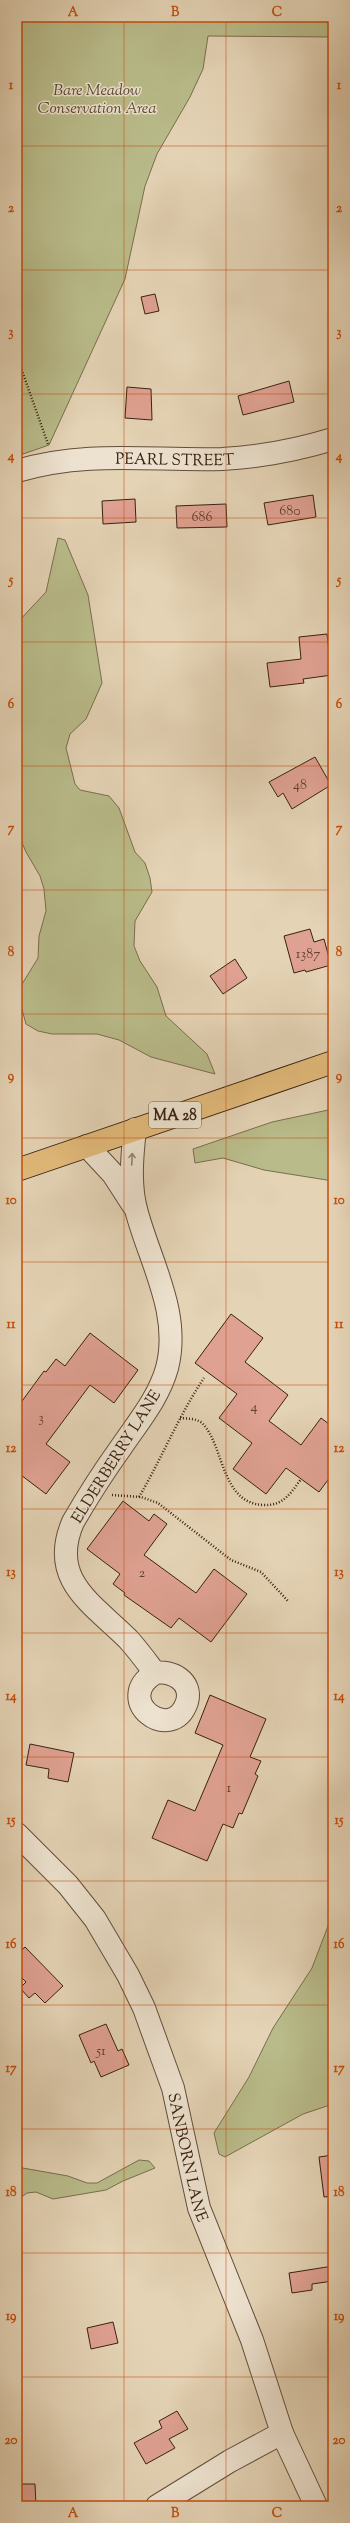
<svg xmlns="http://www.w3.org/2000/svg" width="350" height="2523" viewBox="0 0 350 2523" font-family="'Sorts Mill Goudy',serif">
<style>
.green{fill:#b9bb8a;stroke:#796e4e}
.building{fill:#dfa192;stroke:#392113}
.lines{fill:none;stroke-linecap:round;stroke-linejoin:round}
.minor-casing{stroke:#644e3c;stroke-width:24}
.major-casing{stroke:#392113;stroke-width:24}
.path{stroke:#392113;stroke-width:2.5;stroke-dasharray:1 2;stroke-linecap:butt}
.minor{stroke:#ede2cf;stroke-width:22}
.major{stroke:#e2ba7a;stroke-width:22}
.oneway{stroke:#938271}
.grid{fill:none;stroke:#c54e0d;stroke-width:1;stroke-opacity:0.55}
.labels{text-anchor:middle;stroke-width:3;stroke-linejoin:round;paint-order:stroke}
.number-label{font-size:14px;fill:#624133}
.shield{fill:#ede2cf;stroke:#6f5b4b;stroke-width:1}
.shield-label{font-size:15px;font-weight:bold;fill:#392113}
.park-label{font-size:16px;font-style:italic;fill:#594831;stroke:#ede2cf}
.street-label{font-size:16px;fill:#392113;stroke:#ede2cf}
.neatline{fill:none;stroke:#c54e0d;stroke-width:1.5}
.grid-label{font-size:13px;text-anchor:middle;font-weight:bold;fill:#c54e0d}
</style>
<rect width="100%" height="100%" fill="#e4d3b5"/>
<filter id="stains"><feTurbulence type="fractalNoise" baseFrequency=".005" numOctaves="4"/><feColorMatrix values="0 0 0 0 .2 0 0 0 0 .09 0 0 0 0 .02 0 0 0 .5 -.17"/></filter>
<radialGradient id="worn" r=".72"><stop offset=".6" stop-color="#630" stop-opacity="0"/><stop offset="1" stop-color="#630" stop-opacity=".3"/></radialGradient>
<!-- green -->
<g class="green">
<polygon points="17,17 333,17 333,37 208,36 203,69 190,97 157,154 145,186 125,279 49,445 23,454 17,444"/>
<polygon points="58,538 65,540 88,595 102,683 86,719 70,734 66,748 75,784 80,790 109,796 119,808 135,852 145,863 150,878 152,892 135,921 134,946 140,961 157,987 166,1016 207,1054 215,1074 151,1057 119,1040 97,1034 52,1034 38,1031 26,1024 18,995 19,989 38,958 39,936 46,911 44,889 40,876 26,852 17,831 17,623 46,592"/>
<polygon points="333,1109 333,1181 264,1170 223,1158 195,1163 193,1149 272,1122"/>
<polygon points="333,1913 333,2104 303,2114 225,2157 219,2154 214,2133 249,2077 273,2028 312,1968"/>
<polygon points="139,2160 149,2161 155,2168 123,2181 106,2190 53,2199 36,2192 27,2193 17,2200 17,2167 68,2176 87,2183 97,2183"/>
</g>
<!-- building -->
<g class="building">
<polygon points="155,294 159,311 145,314 141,297"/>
<polygon points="289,381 294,402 243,415 238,396"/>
<polygon points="127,387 151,389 152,420 125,418"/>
<polygon points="313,495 316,517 268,525 264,503"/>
<polygon points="135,499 136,522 103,524 102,501"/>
<polygon points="226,504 227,527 177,528 176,506"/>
<polygon points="327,634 332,675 303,679 304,683 270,687 267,663 301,659 299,637"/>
<polygon points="315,757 331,785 292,809 283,793 278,797 269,782"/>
<polygon points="310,929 314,942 324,939 331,965 306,972 305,970 294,973 284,936"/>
<polygon points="235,959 247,978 223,994 210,976"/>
<polygon points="231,1314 263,1338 245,1362 288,1395 269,1421 301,1445 321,1418 333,1427 333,1473 319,1492 286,1468 266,1494 233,1469 252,1443 219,1418 237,1394 195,1363"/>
<polygon points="90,1333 138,1370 114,1403 90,1385 46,1444 70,1462 46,1494 17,1472 17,1433 22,1426 17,1422 17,1408 44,1371 46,1372 56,1359 65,1366"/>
<polygon points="123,1501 149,1521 154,1514 167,1524 144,1555 196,1593 214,1569 247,1594 211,1642 179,1618 171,1628 124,1595 125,1593 113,1584 120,1574 87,1549"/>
<polygon points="210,1695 266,1719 250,1757 261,1761 255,1774 258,1776 242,1814 239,1813 233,1828 223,1824 207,1861 152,1838 168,1800 195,1811 223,1745 195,1733"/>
<polygon points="30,1744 74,1753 68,1782 48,1778 49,1769 26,1765"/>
<polygon points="25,1947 63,1986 45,2003 35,1993 29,1998 20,1988 26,1982 17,1973 17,1954"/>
<polygon points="106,2024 118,2051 122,2049 129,2065 101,2077 94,2061 91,2063 79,2035"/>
<polygon points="333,2155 333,2196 324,2197 319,2157"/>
<polygon points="333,2266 333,2281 312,2284 312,2290 292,2293 289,2273"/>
<polygon points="113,2322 118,2343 91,2349 87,2328"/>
<polygon points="177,2411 188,2429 169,2439 175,2448 146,2464 134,2443 162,2428 159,2421"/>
<polygon points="17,2484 35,2484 36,2506 17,2506"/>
</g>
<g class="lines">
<!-- minor casing -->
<g class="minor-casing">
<g id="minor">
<path id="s1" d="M17,471C87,450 151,461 222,459C260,457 297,450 333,439"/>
<path d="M135,1129C132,1156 129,1186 137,1213C151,1264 181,1314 167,1368C159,1397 139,1421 122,1446C104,1471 88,1496 73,1522C48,1580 93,1604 128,1639C138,1650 146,1661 155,1673C171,1670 193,1681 187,1702C172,1746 111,1700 155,1673"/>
<polyline points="87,1146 113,1174 133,1205"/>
<path id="s2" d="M17,1834L68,1885L95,1919L128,1975L144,2008L173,2088L199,2208L252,2340L282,2433L316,2506"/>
<polyline points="157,2506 230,2461 282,2433"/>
</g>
</g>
<!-- major casing -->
<g class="major-casing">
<polyline id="major" points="17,1170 333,1062"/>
</g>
<!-- path -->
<g class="path">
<polyline points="17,340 20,365 48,444"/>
<path d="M180,1418C188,1419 197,1418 203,1424C224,1446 221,1504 264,1505C283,1506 291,1493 301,1479"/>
<polyline points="112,1495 141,1497 158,1503 231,1560 261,1572 288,1601"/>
<path d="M139,1497C162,1458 179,1415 204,1378"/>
</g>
<!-- minor -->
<use href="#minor" class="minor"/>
<!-- major -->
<use href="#major" class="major"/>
</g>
<!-- one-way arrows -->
<defs><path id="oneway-shaft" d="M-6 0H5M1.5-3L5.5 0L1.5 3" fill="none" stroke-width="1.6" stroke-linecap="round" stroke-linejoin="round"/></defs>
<use class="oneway" href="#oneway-shaft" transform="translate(132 1159) rotate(-87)"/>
<!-- grid -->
<path class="grid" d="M124,17V2506M226,17V2506M17,146H333M17,270H333M17,394H333M17,518H333M17,642H333M17,766H333M17,890H333M17,1014H333M17,1138H333M17,1262H333M17,1385H333M17,1509H333M17,1633H333M17,1757H333M17,1881H333M17,2005H333M17,2129H333M17,2253H333M17,2377H333"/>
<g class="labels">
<!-- number labels -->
<g class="number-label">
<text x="290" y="515">680</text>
<text x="202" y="521">686</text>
<text x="300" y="789">48</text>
<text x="308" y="958">1387</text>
<text x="254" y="1411">4</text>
<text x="41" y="1422">3</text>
<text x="142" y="1577">2</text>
<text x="229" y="1792">1</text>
<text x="101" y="2055">51</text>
</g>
<!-- shield labels -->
<rect class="shield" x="149" y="1102" width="52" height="26" rx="3"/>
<g class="shield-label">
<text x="175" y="1120">MA 28</text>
</g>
<!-- park labels -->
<g class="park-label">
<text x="97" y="95">Bare Meadow<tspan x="97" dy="18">Conservation Area</tspan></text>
</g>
<!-- street labels -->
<g class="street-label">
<text dy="6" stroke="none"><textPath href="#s1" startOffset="159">PEARL STREET</textPath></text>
<text transform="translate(115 1456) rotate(-58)" y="6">ELDERBERRY LANE</text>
<text dy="6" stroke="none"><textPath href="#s2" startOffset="373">SANBORN LANE</textPath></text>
</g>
</g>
<!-- margin -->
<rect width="350" height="2523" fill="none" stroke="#e4d3b5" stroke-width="44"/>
<rect x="22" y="22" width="306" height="2479" class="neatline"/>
<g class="grid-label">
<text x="73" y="16">A</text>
<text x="175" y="16">B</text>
<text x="277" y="16">C</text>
<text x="11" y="89">1</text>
<text x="339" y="89">1</text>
<text x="11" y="212">2</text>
<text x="339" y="212">2</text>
<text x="11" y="336">3</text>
<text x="339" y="336">3</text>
<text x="11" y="460">4</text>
<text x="339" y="460">4</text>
<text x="11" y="584">5</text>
<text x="339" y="584">5</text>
<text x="11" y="708">6</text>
<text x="339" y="708">6</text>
<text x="11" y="832">7</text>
<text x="339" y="832">7</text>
<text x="11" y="956">8</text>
<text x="339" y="956">8</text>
<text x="11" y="1080">9</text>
<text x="339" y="1080">9</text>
<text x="11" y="1204">10</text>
<text x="339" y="1204">10</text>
<text x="11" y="1328">11</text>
<text x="339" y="1328">11</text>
<text x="11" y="1452">12</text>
<text x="339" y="1452">12</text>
<text x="11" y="1576">13</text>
<text x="339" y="1576">13</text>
<text x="11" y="1700">14</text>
<text x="339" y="1700">14</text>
<text x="11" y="1824">15</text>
<text x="339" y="1824">15</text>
<text x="11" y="1948">16</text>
<text x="339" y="1948">16</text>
<text x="11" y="2072">17</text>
<text x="339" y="2072">17</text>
<text x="11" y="2196">18</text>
<text x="339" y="2196">18</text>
<text x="11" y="2320">19</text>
<text x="339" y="2320">19</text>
<text x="11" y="2444">20</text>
<text x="339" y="2444">20</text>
<text x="73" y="2517">A</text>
<text x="175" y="2517">B</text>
<text x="277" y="2517">C</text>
</g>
<rect width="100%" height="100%" filter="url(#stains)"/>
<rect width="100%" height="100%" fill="url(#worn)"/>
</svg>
